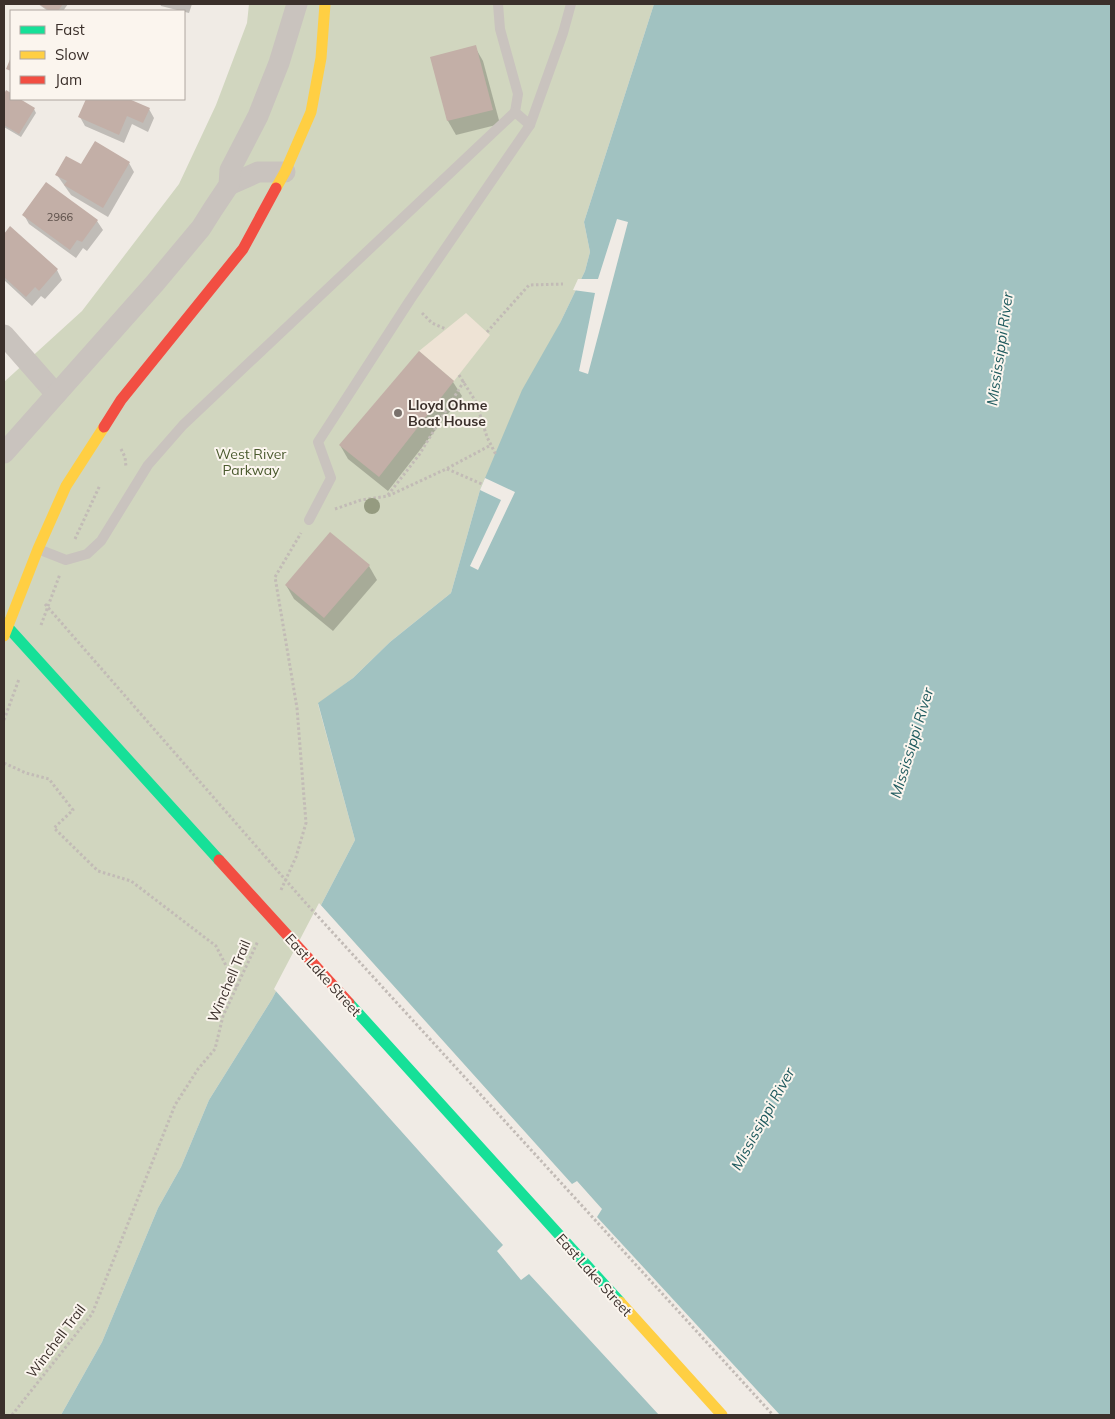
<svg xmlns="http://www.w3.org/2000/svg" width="1115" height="1419" viewBox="0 0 1115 1419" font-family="Mulish,sans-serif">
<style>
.green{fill:#d1d6bf}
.plaza{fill:#eee3d5}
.water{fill:#a1c2c1}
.pier{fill:#f0ebe5}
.shadow{fill:#0003}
.building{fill:#c3afa7}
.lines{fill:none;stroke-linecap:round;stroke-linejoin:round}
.path{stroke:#c2bbb6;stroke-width:3;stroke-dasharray:2.5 2.5;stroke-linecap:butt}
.lane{stroke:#c9c3be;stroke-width:10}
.street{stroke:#c9c3be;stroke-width:21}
.fast{stroke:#16e098;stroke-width:11}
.slow{stroke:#ffcf43;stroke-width:11}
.jam{stroke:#f24e42;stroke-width:11}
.tree{fill:#959b80}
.poi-dot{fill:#7a716c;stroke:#fbf5ee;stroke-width:2}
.labels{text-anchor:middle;stroke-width:4;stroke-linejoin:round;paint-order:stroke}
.number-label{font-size:11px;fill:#5d504a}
.poi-label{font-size:14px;font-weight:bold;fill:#3b302b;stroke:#fbf5ee;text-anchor:start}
.park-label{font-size:14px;fill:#4a5a2e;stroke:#fbf5ee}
.street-label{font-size:14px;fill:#3b302b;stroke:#fbf5ee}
.water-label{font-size:15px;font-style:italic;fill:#1f5a5e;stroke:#fbf5ee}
</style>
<rect width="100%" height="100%" fill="#f0ebe5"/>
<!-- green -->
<polygon class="green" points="249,4 654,4 584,222 590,252 585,271 480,490 451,593 390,642 353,678 318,704 355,840 272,999 209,1100 181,1167 158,1208 102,1342 61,1415 4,1415 4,382 82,311 179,184 216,105 247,23"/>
<!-- plaza -->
<polygon class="plaza" points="466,313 490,335 454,381 419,351"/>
<!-- water -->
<polygon class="water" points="654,4 1111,4 1111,1415 61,1415 102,1342 158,1208 181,1167 209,1100 272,999 355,840 318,703 353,678 390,642 451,593 480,490 522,390 560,323 585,271 590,252 584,222"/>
<!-- pier -->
<g class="pier">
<polygon points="617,219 628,222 588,374 579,371 595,293 573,290 578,279 598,279"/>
<polygon points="485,478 515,492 478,570 470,566 501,500 480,490"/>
<polygon points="319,903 572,1184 577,1181 602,1209 597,1217 780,1415 659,1415 529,1274 521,1280 497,1251 503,1245 274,989"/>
</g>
<!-- shadow -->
<g class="shadow">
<polygon points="38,4 68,4 63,11 48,11"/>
<polygon points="160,4 192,4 189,13 161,6"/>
<polygon points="475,47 483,61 500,124 456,135 448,121 432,58"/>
<polygon points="7,92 11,95 11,99 18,99 34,109 36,113 21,137 4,127 4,96"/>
<polygon points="87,99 126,99 149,109 154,118 148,132 132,124 124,143 85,126 80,117"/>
<polygon points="129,163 134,172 108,217 71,195 57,175 81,166"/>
<polygon points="24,215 97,221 103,230 87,251 83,248 76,258 29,224"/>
<polygon points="10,228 57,270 62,280 45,299 41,296 32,306 4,280 4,235"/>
<polygon points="419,353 453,382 462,396 388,491 348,459 340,445"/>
<polygon points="369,566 377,580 333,631 294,599 286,585"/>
</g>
<!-- building -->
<g class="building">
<polygon points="39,4 63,4 58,11 50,11"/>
<polygon points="476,45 493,110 447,121 430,57"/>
<polygon points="11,57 11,71 6,69"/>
<polygon points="6,90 11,93 11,99 20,99 35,108 19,134 4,125 4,94"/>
<polygon points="86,99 129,99 150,108 143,123 127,116 119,135 78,117"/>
<polygon points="95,141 130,162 103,208 64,185 67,181 55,175 66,156 81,164"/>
<polygon points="46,182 98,220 82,242 77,240 70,250 22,215"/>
<polygon points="10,226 58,269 39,291 35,287 26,297 4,277 4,234"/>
<polygon points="419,351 454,381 379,477 339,445"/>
<polygon points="330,532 370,565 324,618 285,585"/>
</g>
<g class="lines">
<!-- path -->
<g class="path">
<polyline points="422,313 432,323 446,329"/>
<polyline points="487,332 529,285 563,284"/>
<polyline points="459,375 476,402 487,437 496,455"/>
<polyline points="121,449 125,457 126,467"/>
<polyline points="447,469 482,484"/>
<polyline points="388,495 419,455 464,381"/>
<polyline points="335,509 361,500 388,496 446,469 491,445"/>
<polyline points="75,539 100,485"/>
<polyline points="45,604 303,900 773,1415"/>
<polyline points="41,625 60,574"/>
<polyline points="4,720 19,679"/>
<polyline points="4,763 26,773 49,779 73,810 54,828 98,871 131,881 216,946 237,987"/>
<polyline points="281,890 296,857 306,823 297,708 275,577 301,533"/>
<polyline points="12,1415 92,1314 175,1105 198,1069 215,1049 223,1016 258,941"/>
</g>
<!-- lane -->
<g class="lane">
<polyline points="498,4 500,29 518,94 515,112"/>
<polyline points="309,520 331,478 318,442 410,300 530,125 563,33 571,4"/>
<polyline points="38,549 66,560 87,554 101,541 148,465 183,425 515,112 530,125"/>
</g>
<!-- street -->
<g class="street">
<polyline points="229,185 258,172 285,172"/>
<polyline points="4,335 56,394"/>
<polyline points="4,453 155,283 201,228 213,209 229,185 230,170 258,116 279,63 297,4"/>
</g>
<!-- fast -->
<g class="fast">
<polyline points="4,623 219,860"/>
<polyline points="349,1003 620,1302"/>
</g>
<!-- slow -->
<g class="slow">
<polyline points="276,188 285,172 311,112 321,58 325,4"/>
<polyline points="4,636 38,549 66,486 104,427"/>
<polyline points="620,1302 722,1415"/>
</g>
<!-- jam -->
<g class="jam">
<polyline points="104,427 121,400 243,249 276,188"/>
<polyline points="219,860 349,1003"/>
</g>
</g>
<!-- trees -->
<circle class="tree" cx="372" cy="506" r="8"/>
<!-- markers -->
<circle class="poi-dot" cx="398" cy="413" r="5"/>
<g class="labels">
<!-- number labels -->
<g class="number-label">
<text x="60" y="221">2966</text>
</g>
<!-- poi labels -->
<g class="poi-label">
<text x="408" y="410">Lloyd Ohme<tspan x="408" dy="16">Boat House</tspan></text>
</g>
<!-- park labels -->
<g class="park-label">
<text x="251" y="459">West River<tspan x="251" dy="16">Parkway</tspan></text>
</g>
<!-- street labels -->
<g class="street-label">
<text transform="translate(323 975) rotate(48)" y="5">East Lake Street</text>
<text transform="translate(229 981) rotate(-67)" y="5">Winchell Trail</text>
<text transform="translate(594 1275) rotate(48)" y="5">East Lake Street</text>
<text transform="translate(56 1341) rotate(-53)" y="5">Winchell Trail</text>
</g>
<!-- water labels -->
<g class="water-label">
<text transform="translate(1000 349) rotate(-82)" y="5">Mississippi River</text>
<text transform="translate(912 743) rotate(-73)" y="5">Mississippi River</text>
<text transform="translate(763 1119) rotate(-61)" y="5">Mississippi River</text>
</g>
</g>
<!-- border -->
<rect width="1115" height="1419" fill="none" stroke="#3b302b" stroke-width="10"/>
<!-- legend -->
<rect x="10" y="10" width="175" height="90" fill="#fbf5ee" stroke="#aea6a0"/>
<rect x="20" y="26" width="25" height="8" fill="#16e098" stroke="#aea6a0"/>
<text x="55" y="35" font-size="15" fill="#3b302b">Fast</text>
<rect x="20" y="51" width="25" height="8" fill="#ffcf43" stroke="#aea6a0"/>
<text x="55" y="60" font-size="15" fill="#3b302b">Slow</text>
<rect x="20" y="76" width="25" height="8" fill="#f24e42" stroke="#aea6a0"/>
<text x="55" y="85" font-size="15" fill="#3b302b">Jam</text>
</svg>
